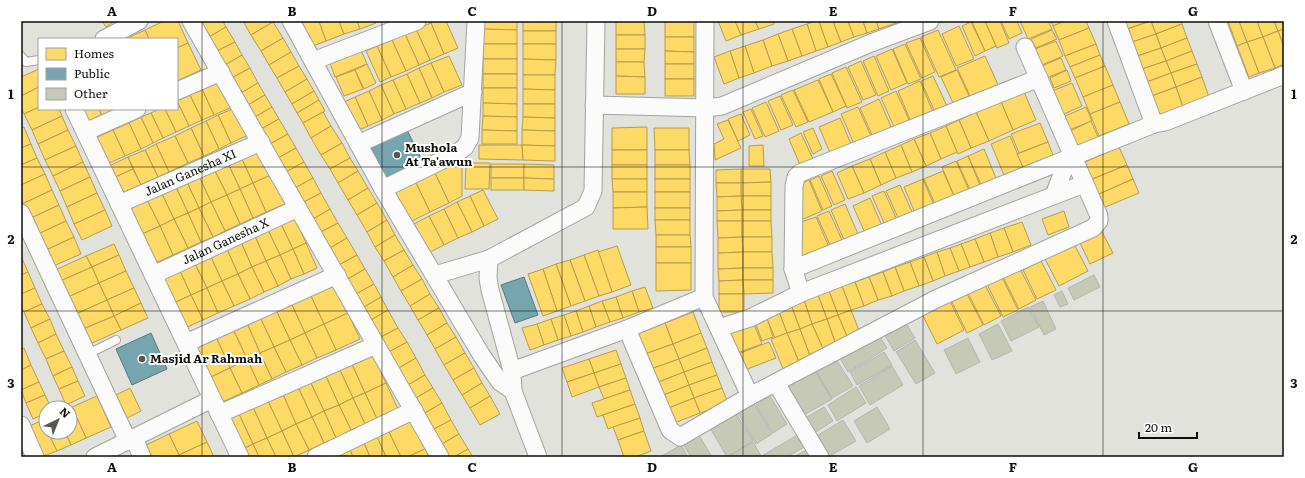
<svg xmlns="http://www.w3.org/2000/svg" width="1305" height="478" viewBox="0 0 1305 478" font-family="Literata,serif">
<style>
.homes{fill:#ffd966;stroke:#b69c4a}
.public{fill:#76a5af;stroke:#56787e}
.building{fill:#c5c9b6;stroke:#b4b6b1}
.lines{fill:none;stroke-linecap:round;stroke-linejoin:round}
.service-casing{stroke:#a2a39e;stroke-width:10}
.minor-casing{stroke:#a2a39e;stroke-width:19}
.service{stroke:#fafbfa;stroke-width:8}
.minor{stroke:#fafbfa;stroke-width:17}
.grid{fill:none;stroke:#0d0e0a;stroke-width:1;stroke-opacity:0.55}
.poi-dot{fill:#575854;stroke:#fff;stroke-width:1.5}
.labels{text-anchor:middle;stroke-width:4;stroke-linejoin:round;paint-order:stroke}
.poi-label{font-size:12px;font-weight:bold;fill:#0d0e0a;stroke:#fff;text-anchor:start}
.street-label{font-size:12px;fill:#0d0e0a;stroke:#fff}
.neatline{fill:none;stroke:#0d0e0a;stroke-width:1.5}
.grid-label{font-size:13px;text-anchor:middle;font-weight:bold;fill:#0d0e0a}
</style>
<rect width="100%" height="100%" fill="#e1e2dc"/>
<!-- homes -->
<g class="homes">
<polygon points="102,21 115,21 106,27"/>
<polygon points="164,21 178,21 188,43 177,48 177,39 149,39 145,30"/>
<polygon points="200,21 223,21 226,27 209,37"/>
<polygon points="243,21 273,21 273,22 251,35"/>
<polygon points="304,21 319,21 326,41 313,46 299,23"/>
<polygon points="319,21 339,21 344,34 326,41"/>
<polygon points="339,21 357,21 360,29 344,34"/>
<polygon points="357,21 375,21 376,23 360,29"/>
<polygon points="435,21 446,21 458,48 444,54 431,23"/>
<polygon points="483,21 517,21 517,30 483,29"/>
<rect x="523" y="21" width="33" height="10"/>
<polygon points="616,21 644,21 645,35 616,35"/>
<rect x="665" y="21" width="29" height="16"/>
<polygon points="718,21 735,21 741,35 726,41"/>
<polygon points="735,21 755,21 759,29 741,35"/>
<polygon points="755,21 773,21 774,24 759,29"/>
<polygon points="816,21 819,21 828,47 816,51 807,24"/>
<polygon points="819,21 833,21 841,42 828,47"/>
<polygon points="833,21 848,21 854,37 841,42"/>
<polygon points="848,21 863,21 867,33 854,37"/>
<polygon points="863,21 876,21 879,29 867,33"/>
<polygon points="876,21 896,21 896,23 879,29"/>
<polygon points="975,21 985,21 996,46 985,51 972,22"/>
<polygon points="985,21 1000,21 1009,43 997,48"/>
<polygon points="1001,21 1017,21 1022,33 1009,39"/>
<polygon points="1020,21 1048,21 1052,29 1028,39"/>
<polygon points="1051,21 1065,21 1053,26"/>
<polygon points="1065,21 1086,21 1089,28 1059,40 1053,26"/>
<polygon points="1120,21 1150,21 1124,30"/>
<polygon points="1151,21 1156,34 1129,43 1124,30"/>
<polygon points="1151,21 1181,21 1182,24 1156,34"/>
<polygon points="1228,21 1239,21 1247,42 1237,46"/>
<polygon points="1239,21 1257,21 1263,37 1247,42"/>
<polygon points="1257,21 1274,21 1278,31 1263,37"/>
<polygon points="1274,21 1284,21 1284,29 1278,31"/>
<polygon points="273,22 283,38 261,51 251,35"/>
<polygon points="971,22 985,51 975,56 962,26"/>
<polygon points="431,23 444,54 430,60 416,29"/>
<polygon points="807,24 816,51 802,56 792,29"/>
<polygon points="1182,24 1187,38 1161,48 1156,34"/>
<polygon points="959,26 974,59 956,66 942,34"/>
<polygon points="226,27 235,42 217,51 209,37"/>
<polygon points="1089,28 1096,44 1065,56 1059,40"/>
<polygon points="416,29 430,60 419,65 405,34"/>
<polygon points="483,29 517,30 517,44 483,44"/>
<polygon points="792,29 802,56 788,61 778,34"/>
<polygon points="1284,29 1284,47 1278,31"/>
<polygon points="145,30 149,39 131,39 130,37"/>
<polygon points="938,30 956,70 939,77 921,37"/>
<polygon points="1052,30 1057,39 1036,48 1031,39"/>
<rect x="523" y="31" width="33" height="13"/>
<polygon points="1278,31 1284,47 1284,64 1275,68 1263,37"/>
<polygon points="405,34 419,65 406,71 392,40"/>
<polygon points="778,34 788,61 772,66 763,40"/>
<polygon points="1156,34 1161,48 1134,57 1129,43"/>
<rect x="616" y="35" width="29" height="14"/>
<polygon points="665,37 694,37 694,52 665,51"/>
<polygon points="1263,37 1275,68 1259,73 1247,42"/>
<polygon points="283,38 291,52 269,65 261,51"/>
<polygon points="920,38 935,72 922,78 906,43"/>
<polygon points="1187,38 1192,51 1166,61 1161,48"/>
<polygon points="392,40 406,71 391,77 377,46"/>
<polygon points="763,40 772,66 754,73 745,46"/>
<polygon points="1056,41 1063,56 1042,65 1035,49"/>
<polygon points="235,42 242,55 225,65 217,51"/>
<polygon points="1247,42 1259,73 1249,77 1237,46"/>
<polygon points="188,43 201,70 177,81 177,48"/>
<rect x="483" y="44" width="34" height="15"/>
<polygon points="523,44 556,44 556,60 523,59"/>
<polygon points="905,44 921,79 908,84 893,49"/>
<polygon points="1096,44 1100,55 1070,67 1065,56"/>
<polygon points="377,46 391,77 380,82 366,51"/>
<polygon points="745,46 754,73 739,78 730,51"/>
<polygon points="1161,48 1166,61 1139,70 1134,57"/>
<polygon points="616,49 645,49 644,62 616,62"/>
<polygon points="892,49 907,83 891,90 876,56"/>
<polygon points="361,50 367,64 335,77 330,63"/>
<polygon points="665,51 694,52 694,64 665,64"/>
<polygon points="730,51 739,78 724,84 714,57"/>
<polygon points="1192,51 1197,64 1171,73 1166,61"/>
<polygon points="291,52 299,66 277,78 269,65"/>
<polygon points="242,55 250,68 232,78 225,65"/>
<polygon points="1100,55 1105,66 1075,78 1070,67"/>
<polygon points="449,56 462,85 444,92 431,63"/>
<polygon points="874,56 889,91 878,96 863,61"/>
<polygon points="985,56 999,87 972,100 957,68"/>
<polygon points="1061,58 1066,70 1044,79 1039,67"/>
<rect x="483" y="59" width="34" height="15"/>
<polygon points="523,59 556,60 555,75 523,75"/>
<polygon points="861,61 876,95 863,100 848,67"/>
<polygon points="1166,61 1171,73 1144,83 1139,70"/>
<polygon points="616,62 644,62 645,77 616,76"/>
<polygon points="431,63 444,92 432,98 419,68"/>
<polygon points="367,64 376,83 364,89 355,70"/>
<rect x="665" y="64" width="29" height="15"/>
<polygon points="1197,64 1202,77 1176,87 1171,73"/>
<polygon points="299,66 307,79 285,92 277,78"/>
<polygon points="1105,66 1113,85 1083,97 1075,78"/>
<polygon points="846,67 862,102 847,108 832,73"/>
<polygon points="250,68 258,83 241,93 232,78"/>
<polygon points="419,68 432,98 420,103 407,74"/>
<polygon points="39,69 39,87 21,96 21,77"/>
<polygon points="355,70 363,89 344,96 336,77"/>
<polygon points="957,70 969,96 953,103 941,77"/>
<polygon points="1067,70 1071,81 1054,88 1050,78"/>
<polygon points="1171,73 1176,87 1149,97 1144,83"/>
<polygon points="407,74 420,103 406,109 393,80"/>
<rect x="483" y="74" width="34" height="14"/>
<polygon points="831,74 846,106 833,112 819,79"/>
<polygon points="523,75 555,75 555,90 523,89"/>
<polygon points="616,76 645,77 645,94 616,94"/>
<polygon points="933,76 947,106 935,112 921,81"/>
<polygon points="1202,77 1209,97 1183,107 1176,87"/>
<polygon points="307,79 314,91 292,104 285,92"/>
<rect x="665" y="79" width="29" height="17"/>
<polygon points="393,80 406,109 394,114 381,85"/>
<polygon points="818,80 833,112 809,122 794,90"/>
<polygon points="220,81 232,107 214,115 202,89"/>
<polygon points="920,81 933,112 911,122 898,91"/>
<polygon points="258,83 265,95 248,105 241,93"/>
<polygon points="1072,83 1082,106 1062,115 1052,91"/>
<polygon points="381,85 394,114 382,120 369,91"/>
<polygon points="1113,85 1120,102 1090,114 1083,97"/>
<polygon points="39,87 39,107 24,114 21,107 21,96"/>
<polygon points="1176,87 1183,107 1156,117 1149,97"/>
<polygon points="483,88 517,88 517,104 483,103"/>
<polygon points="202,89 214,115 202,120 190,95"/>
<polygon points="523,89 555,90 555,104 523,104"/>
<polygon points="793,90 808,122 796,127 781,95"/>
<polygon points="314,91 319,100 297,113 292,104"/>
<polygon points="369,91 382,120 368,126 355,97"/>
<polygon points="896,91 910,122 895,129 881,98"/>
<polygon points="1024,92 1036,120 1013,130 1001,102"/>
<polygon points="190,95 202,120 189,126 177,101"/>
<polygon points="265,95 272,107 255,117 248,105"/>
<polygon points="780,96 793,125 781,130 768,101"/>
<polygon points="355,97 368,126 355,132 342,103"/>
<polygon points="879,99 892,129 873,137 860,108"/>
<polygon points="319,100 325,111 303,123 297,113"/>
<polygon points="177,101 189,126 176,132 165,109 177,109"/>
<polygon points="766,102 779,131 765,137 752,108"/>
<polygon points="1001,102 1013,130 989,141 976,112"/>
<polygon points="1120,102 1129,124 1099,136 1090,114"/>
<polygon points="483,103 517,104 517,117 483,116"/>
<polygon points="523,104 555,104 555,118 523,117"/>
<polygon points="39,107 39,109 59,109 62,116 32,130 24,114"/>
<polygon points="272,107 279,119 261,129 255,117"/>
<polygon points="858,107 871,136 854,144 841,114"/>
<polygon points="1086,107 1092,121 1069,130 1063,117"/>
<polygon points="235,108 248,135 231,143 218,115"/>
<polygon points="83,109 99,109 102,116 89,122"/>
<polygon points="99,109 116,109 102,116"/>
<polygon points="159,109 165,109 176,132 163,138 151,113"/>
<polygon points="751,109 763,136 755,139 743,112"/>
<polygon points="323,112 331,126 311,138 303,123"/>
<polygon points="976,112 989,141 971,148 959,120"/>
<polygon points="151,113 163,138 153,143 141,117"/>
<polygon points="741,114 750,135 738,141 728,119"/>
<polygon points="218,115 231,143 219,149 206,121"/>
<polygon points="62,116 68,130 38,144 32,130"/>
<polygon points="483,116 517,117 517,131 482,130"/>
<polygon points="141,117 153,143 141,149 129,123"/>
<polygon points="523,117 555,118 555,131 522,130"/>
<polygon points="840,118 852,146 831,155 819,127"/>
<polygon points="279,119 288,134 270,144 261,129"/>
<polygon points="728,120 741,148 715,160 714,144 724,139 717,124"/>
<polygon points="959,120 971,148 958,154 946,126"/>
<polygon points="206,121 219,149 204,156 191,128"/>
<polygon points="1091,121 1098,137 1077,146 1070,131"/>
<polygon points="129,123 141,149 125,156 113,130"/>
<polygon points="1040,123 1048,142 1019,153 1011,134"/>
<polygon points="331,126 342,143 321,155 311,138"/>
<polygon points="946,126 957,152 941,159 930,133"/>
<polygon points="24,127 31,144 21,148 21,128"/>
<polygon points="647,127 647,150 612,150 612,128"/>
<polygon points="191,128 204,156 188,163 175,136"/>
<polygon points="654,128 689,128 689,150 655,150"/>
<polygon points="813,128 822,149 813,154 803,132"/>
<polygon points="68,130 76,146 45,160 38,144"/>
<polygon points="113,130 125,156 107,164 95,138"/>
<polygon points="482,130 517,131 517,144 482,144"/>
<polygon points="522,130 555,131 555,146 522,145"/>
<polygon points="801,133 813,159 800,165 789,139"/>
<polygon points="930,133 941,159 926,166 914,139"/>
<polygon points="288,134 296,148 278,158 270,144"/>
<polygon points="175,136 188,163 169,172 156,144"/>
<polygon points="1010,136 1023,167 1004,175 991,144"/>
<polygon points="914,139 926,166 912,172 901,145"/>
<polygon points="1048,142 1053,155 1023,167 1017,154"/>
<polygon points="342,143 350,158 330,169 321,155"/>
<polygon points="31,144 37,158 21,165 21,148"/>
<polygon points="156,144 169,172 158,177 145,150"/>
<polygon points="257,145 271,175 253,183 239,153"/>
<polygon points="479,145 522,145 523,160 479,159"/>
<polygon points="522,145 555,146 555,161 523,160"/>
<polygon points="763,145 764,166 749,166 749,146"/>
<polygon points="901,145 912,172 896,178 885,152"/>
<polygon points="76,146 83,162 53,176 45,160"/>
<polygon points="1119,147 1127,165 1090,180 1083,163"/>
<polygon points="296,148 304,162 286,172 278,158"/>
<polygon points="984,149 996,178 981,184 968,156"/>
<polygon points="145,150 158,177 141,185 128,157"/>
<rect x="612" y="150" width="35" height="15"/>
<polygon points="655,150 689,150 690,165 655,165"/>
<polygon points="885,152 896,178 881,185 870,159"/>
<polygon points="239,153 253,183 240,189 226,159"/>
<polygon points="968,156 980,185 970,190 957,161"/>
<polygon points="128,157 133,169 111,179 105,168"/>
<polygon points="37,158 45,174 21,185 21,165"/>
<polygon points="350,158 358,171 338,183 330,169"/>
<polygon points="226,159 240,189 227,195 212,165"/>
<polygon points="870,159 881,185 864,193 852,166"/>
<polygon points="956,161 969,190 954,196 942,167"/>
<polygon points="83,162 90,177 60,191 53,176"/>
<polygon points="304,162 313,178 295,188 286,172"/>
<polygon points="462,163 462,196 449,203 434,171"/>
<polygon points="466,163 490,163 489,189 465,189"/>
<rect x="491" y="164" width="33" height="14"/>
<polygon points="524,164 554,165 554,179 524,178"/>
<polygon points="212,165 227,195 211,202 197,172"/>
<rect x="612" y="165" width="35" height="14"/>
<rect x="655" y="165" width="35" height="14"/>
<polygon points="1127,165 1133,179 1097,195 1090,180"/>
<polygon points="852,166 864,193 848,199 837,173"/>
<polygon points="133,169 141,185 118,195 111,179"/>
<polygon points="741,169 770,169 771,182 741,183"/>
<polygon points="741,169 741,183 716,183 716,170"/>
<polygon points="358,171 368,188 348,200 338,183"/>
<polygon points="434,171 449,203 430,212 415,181"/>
<polygon points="832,171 845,200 834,205 821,176"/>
<polygon points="943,171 954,196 935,204 924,179"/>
<polygon points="197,172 211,202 199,208 185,178"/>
<polygon points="45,174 52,190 22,204 21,185"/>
<polygon points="271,175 285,204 266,212 253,183"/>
<polygon points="819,176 832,206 823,210 810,180"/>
<polygon points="90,177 97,193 67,207 60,191"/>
<polygon points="185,178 199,208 188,213 174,183"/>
<polygon points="313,178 321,193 304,202 295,188"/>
<rect x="491" y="178" width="33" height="12"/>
<polygon points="524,178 554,179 554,191 524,190"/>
<polygon points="612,179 647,179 647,192 613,192"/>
<rect x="655" y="179" width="35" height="13"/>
<polygon points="923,179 934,205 915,213 904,187"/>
<polygon points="1133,179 1139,193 1103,208 1097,195"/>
<polygon points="809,180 822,211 801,220 801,184"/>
<polygon points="415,181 430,212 408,223 393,192"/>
<polygon points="771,182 771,196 741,196 741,183"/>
<polygon points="174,183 188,213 174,219 160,190"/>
<polygon points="253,183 266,212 253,218 240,189"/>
<polygon points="716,183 741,183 741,196 717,197"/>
<polygon points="900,185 913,214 899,220 886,191"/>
<polygon points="368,188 377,203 357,215 348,200"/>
<polygon points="240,189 253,218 240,224 227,195"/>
<polygon points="52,190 59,205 29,219 22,204"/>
<polygon points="160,190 174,219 160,226 145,196"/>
<polygon points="483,190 498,219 484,226 470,196"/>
<polygon points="884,191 897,220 885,225 872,196"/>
<polygon points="613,192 647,192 647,207 613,208"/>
<rect x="655" y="192" width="35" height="16"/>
<polygon points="97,193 105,210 74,224 67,207"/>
<polygon points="321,193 330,209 313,219 304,202"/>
<polygon points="227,195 240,224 225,231 211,202"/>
<polygon points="145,196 160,226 140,235 126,205"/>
<polygon points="470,196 484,226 472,232 457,202"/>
<polygon points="741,196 771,196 771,210 742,210"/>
<polygon points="741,196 742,210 717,211 717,197"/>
<polygon points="870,198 882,226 865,233 853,206"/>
<polygon points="211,202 225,231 213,237 199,208"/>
<polygon points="457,202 472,232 458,238 444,209"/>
<polygon points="377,203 387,220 367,232 357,215"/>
<polygon points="845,204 858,234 844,240 831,210"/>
<polygon points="59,205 66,221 36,235 29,219"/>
<polygon points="647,207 648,229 613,229 613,208"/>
<polygon points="199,208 213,237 201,242 188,213"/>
<rect x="655" y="208" width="35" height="12"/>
<polygon points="330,209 338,223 321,232 313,219"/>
<polygon points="444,209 458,238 444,245 429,216"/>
<polygon points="105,210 112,226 82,240 74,224"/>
<polygon points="742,210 742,221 717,221 717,211"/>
<rect x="742" y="210" width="29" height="11"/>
<polygon points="829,211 842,240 830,245 817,216"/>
<polygon points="1064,211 1069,227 1048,235 1042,219"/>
<polygon points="188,213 201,242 188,248 174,219"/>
<polygon points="294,216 306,243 293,249 280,222"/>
<polygon points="429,216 444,245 428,253 414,224"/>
<polygon points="816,217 829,247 803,257 801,253 801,222"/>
<polygon points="174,219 188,248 173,255 160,226"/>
<polygon points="387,220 395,235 375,247 367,232"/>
<polygon points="655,220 690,220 690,235 656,235"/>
<polygon points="66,221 74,237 44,251 36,235"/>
<polygon points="717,221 742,221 742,237 718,238"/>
<polygon points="742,221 771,221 772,237 742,237"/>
<polygon points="280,222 293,249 280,255 267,228"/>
<polygon points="1022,222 1031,245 1013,252 1004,228"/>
<polygon points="338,223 347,238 330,248 321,232"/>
<polygon points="160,226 173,255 153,264 140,235"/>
<polygon points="267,228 280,255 266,261 254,234"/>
<polygon points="1004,228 1013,252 998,257 990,233"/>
<polygon points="1102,232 1113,253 1090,264 1080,243"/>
<polygon points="990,233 998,257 984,262 975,239"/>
<polygon points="254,234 266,261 252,267 240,240"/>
<polygon points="395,235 404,250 384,261 375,247"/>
<polygon points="656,235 690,235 691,247 656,247"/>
<polygon points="74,237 81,254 51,267 44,251"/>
<polygon points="742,237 772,237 772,252 743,252"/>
<polygon points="742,237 743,252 718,253 718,238"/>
<polygon points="347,238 357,255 339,265 330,248"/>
<polygon points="975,239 984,262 970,267 961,244"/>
<polygon points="240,240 252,267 238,274 226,247"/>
<polygon points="1073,242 1088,271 1059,286 1044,257"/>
<polygon points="306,243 317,268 304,274 293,249"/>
<polygon points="114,244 119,255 92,267 86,256"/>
<polygon points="961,244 970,267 959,271 950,248"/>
<polygon points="617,246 631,285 612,292 598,252"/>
<polygon points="226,247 238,274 222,281 210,255"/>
<rect x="656" y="247" width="35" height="16"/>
<polygon points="950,248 959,271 945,276 937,252"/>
<polygon points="293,249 304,274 291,279 280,255"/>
<polygon points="404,250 413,265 393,277 384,261"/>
<polygon points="598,250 612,292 599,296 584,255"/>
<polygon points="743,252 743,268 718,269 718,253"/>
<polygon points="743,252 772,252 773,268 743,268"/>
<polygon points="937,252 945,276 933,281 924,257"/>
<polygon points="119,255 126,271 99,283 92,267"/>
<polygon points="210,255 222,281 207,288 194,262"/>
<polygon points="280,255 291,279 278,286 266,261"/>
<polygon points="357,255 365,269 348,279 339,265"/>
<polygon points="584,255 599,296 585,301 570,260"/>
<polygon points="21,256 28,272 21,275"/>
<polygon points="86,256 92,267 58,282 53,271"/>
<polygon points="924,257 933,281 919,286 910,262"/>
<polygon points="570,260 585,301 571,306 556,264"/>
<polygon points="266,261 278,286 264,292 252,267"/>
<polygon points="1041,261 1056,290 1037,299 1023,270"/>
<polygon points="194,262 207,288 191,295 179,269"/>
<polygon points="910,262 919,286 904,291 895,267"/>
<polygon points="656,263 691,263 691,290 656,291"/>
<polygon points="556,264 571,306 557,311 543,269"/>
<polygon points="413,265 422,279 401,291 393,277"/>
<polygon points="92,267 99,283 66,298 58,282"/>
<polygon points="252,267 264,292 250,299 238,274"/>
<polygon points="895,267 904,291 892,296 883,272"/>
<polygon points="743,268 743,280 719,281 718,269"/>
<rect x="743" y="268" width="30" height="12"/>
<polygon points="179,269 191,295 174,303 161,277"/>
<polygon points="365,269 374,284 356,294 348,279"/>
<polygon points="543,269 557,311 543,316 528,274"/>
<polygon points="1020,269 1036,300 1019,309 1003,277"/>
<polygon points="126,271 134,288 107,300 99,283"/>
<polygon points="28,272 35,288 21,294 21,275"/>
<polygon points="883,272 892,296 878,300 869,277"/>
<polygon points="238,274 250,299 234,306 222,281"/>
<polygon points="869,277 878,300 864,306 855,282"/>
<polygon points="1002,277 1018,310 1003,317 987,284"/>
<polygon points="422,279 430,294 410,306 401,291"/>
<polygon points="743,280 773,280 773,293 744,294"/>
<polygon points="743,280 744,294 719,294 719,281"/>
<polygon points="222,281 234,306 218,313 207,288"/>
<polygon points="855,282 864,306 851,310 842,286"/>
<polygon points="99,283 107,300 76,314 68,297"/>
<polygon points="334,283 348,313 324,324 310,294"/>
<polygon points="374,284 381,297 364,307 356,294"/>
<polygon points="985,285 1001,316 984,325 968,293"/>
<polygon points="842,286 851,310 838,315 829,291"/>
<polygon points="645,287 653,308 639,312 632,291"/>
<polygon points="35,288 42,304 24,312 21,306 21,294"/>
<polygon points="134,288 141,303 114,316 107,300"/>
<polygon points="207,288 218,313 203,320 191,295"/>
<polygon points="632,291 639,312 623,318 616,297"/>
<polygon points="829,291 838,315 827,319 818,295"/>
<polygon points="966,292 983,325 967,333 951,300"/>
<polygon points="310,294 324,324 305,333 291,303"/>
<polygon points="430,294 439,308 418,320 410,306"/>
<rect x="719" y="294" width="25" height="18"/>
<polygon points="191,295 203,320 185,328 174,303"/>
<polygon points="818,295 827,319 812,324 804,300"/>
<polygon points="381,297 388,310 371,320 364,307"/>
<polygon points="616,297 623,318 610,322 602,301"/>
<polygon points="107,300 114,316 83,329 76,314"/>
<polygon points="804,300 812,324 800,329 791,305"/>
<polygon points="602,301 610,322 596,327 589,306"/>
<polygon points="950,301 964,330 937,344 922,314"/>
<polygon points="141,303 148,318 121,330 114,316"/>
<polygon points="291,303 305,333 290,340 276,310"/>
<polygon points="42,304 50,319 31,328 24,312"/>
<polygon points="791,305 800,329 787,333 779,312"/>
<polygon points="589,306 596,327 583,332 576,311"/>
<polygon points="439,308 447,323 427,335 418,320"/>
<polygon points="276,310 290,340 274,347 260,317"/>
<polygon points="388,310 398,328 381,337 371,320"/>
<polygon points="851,310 860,333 848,339 838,315"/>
<polygon points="576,311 583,332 571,336 564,315"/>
<polygon points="693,312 701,333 673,344 665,323"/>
<polygon points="779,312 787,333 775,338 767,319"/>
<polygon points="348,313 360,339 336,350 324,324"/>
<polygon points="564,315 571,336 558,340 551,319"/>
<polygon points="838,315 848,339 836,345 827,319"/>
<polygon points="114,316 121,330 90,344 83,329"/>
<polygon points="260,317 274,347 260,353 247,323"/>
<polygon points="767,318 773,337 762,341 755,322"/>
<polygon points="50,319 56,334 38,343 31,328"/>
<polygon points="551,319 558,340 544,345 537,324"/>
<polygon points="827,319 836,345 824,351 812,324"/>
<polygon points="247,323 260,353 247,359 233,329"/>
<polygon points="447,323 456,337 435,349 427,335"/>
<polygon points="665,323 673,344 645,354 637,334"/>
<polygon points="324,324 336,350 317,358 305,333"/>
<polygon points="537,324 544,345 530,350 522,328"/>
<polygon points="754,324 762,344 737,353 730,333"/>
<polygon points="812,324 824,351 810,356 800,329"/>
<polygon points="398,328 407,342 389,352 381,337"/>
<polygon points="233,329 247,359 230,368 216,337"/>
<polygon points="800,329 810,356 799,362 787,333"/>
<polygon points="305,333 317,358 302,365 290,340"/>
<polygon points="701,333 707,348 679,359 673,344"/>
<polygon points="787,333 799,362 783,369 771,339"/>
<polygon points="56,334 64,351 46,359 38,343"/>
<polygon points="216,337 230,368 211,377 196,346"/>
<polygon points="456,337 465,353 444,365 435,349"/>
<polygon points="290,340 302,365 286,372 274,347"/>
<polygon points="407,342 416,358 399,368 389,352"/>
<polygon points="769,342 776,358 745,370 738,354"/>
<polygon points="673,344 679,359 651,369 645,354"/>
<polygon points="274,347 286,372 272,379 260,353"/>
<polygon points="24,348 31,365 21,370 21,349"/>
<polygon points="707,348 712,362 684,372 679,359"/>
<polygon points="616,350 621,364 594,373 589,359"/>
<polygon points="64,351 72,367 53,376 46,359"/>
<polygon points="371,351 386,383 365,393 350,360"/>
<polygon points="260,353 272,379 259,385 247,359"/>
<polygon points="465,353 474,368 453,380 444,365"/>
<polygon points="416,358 425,375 408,385 399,368"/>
<polygon points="247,359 259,385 242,393 230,368"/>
<polygon points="589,359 594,373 567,382 562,368"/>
<polygon points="679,359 684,372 656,383 651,369"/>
<polygon points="350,360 365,393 353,398 338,366"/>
<polygon points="712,362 717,375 689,385 684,372"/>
<polygon points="621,364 626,378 599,387 594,373"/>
<polygon points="31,365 39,382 21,390 21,370"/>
<polygon points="338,366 353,398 339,405 324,372"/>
<polygon points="72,367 78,381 59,389 53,376"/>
<polygon points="230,368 242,393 222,402 211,377"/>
<polygon points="474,368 482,383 462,395 453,380"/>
<polygon points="324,372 339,405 324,411 309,379"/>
<polygon points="684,372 689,385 661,396 656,383"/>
<polygon points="594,373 599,387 572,397 567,382"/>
<polygon points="425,375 433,388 416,398 408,385"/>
<polygon points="717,375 722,388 694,398 689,385"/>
<polygon points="626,378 630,390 604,399 599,387"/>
<polygon points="309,379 324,411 312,417 297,385"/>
<polygon points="78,381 85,396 66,405 59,389"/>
<polygon points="39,382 45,395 26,403 21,390"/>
<polygon points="386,383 398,409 377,419 365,393"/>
<polygon points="482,383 490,396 470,408 462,395"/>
<polygon points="297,385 312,417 296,424 282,392"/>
<polygon points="689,385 694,398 666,409 661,396"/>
<polygon points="130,388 141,411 127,418 116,395"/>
<polygon points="433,388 442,403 425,413 416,398"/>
<polygon points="722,388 728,403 700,413 694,398"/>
<polygon points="630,390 635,404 597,417 592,403"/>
<polygon points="282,392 296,424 282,431 267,399"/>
<polygon points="365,393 377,419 365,424 353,398"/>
<polygon points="45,395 51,408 46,408 46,413 33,419 26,403"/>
<polygon points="97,396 111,427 86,438 72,407"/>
<polygon points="490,396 500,414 480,425 470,408"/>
<polygon points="353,398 365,424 351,430 339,405"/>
<polygon points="694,398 700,413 672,424 666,409"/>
<polygon points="267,399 282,431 267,438 252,405"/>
<polygon points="442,403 451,420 434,429 425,413"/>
<polygon points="635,404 640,418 608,429 603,415"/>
<polygon points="252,405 267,438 253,444 238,412"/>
<polygon points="339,405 351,430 336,438 324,411"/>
<polygon points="72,407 86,438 71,445 65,432 70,432 70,408"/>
<polygon points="324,411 336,438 324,443 312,417"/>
<polygon points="238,412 253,444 235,453 220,420"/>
<polygon points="312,417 324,443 309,450 296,424"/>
<polygon points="640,418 644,431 618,440 613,427"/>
<polygon points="43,420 46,432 48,432 57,451 41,457 27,427"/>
<polygon points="451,420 459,434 442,444 434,429"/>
<polygon points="197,421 207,442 179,455 169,434"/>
<polygon points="412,421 425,449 407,457 401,457 389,432"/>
<polygon points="296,424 309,450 294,457 282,431"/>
<polygon points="282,431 294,457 276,457 267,438"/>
<polygon points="644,431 651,451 635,457 624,457 618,440"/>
<polygon points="48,432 65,432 71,445 57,451"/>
<polygon points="389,432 401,457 386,457 377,437"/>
<polygon points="169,434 179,455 174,457 152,457 146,445"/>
<polygon points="459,434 468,449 454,457 450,457 442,444"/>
<polygon points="377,437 386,457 370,457 364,443"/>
<polygon points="267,438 276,457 259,457 253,444"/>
<polygon points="207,442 214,457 180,457 179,455"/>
<polygon points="364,443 370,457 353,457 350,450"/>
<polygon points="253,444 259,457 237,457 235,453"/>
<polygon points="425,449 429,457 407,457"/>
<polygon points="468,449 473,457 454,457"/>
<polygon points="350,450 353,457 337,457 336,456"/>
</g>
<!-- public -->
<g class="public">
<polygon points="407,130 423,162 386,180 371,148"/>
<polygon points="524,277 538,315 515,323 501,285"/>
<polygon points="151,333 167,369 132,385 116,349"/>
</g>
<!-- building -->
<g class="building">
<polygon points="1094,275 1100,287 1074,300 1068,288"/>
<polygon points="1062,291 1068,304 1060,307 1054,295"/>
<polygon points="1043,301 1056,329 1044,335 1030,307"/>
<polygon points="1028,307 1039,327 1011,341 1001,321"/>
<polygon points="905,322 915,338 894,351 884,334"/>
<polygon points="998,324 1012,351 992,360 979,334"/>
<polygon points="879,335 887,348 848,372 840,358"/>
<polygon points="968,338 980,362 956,374 944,350"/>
<polygon points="915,340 935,373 916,384 896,352"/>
<polygon points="884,352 892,365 857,385 850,372"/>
<polygon points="836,359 853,386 832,398 816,371"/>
<polygon points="892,366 903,385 870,405 859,386"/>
<polygon points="815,371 832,399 802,416 784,388"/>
<polygon points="856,387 866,403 837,421 828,405"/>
<polygon points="770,396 787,424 773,433 756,405"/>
<polygon points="753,402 772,434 756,444 737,411"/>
<polygon points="824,407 833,421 811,435 802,420"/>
<polygon points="877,407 890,429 867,443 854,421"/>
<polygon points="734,410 753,441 727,457 709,426"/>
<polygon points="843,420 856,441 828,457 815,437"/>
<polygon points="799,434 806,446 787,457 760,457"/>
<polygon points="699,435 712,457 691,457 683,444"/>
<polygon points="753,442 761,456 729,457 729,456"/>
<polygon points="681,445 688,457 660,457"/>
<polygon points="808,449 813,457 794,457"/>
</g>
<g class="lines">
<!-- service casing -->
<g class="service-casing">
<g id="service">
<polyline points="21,56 26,62 39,60"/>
<polyline points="88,354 116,340"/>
</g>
</g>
<!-- minor casing -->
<g class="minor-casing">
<g id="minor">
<polyline points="191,21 440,457"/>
<polyline points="291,21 383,189 482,356 500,382 513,391"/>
<polyline points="705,21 704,297 750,396"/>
<polyline points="1116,21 1154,124"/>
<polyline points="1217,21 1244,91"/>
<polyline points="104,39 139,21"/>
<polyline points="313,61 417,21"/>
<polyline points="177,91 221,72"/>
<polyline points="594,105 706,108 722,106 871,43 930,21"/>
<polyline points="74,109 240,457"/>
<polyline points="85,132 137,109"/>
<polyline points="358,144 473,92"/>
<polyline points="383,189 457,153 465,147 470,138 476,21"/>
<polyline points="1054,195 1068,159"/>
<path id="s1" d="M119,204L261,142"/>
<polyline points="21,213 128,441"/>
<polyline points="489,259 488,278 490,290 512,371 513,391 538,457"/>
<polyline points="793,269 1154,124 1165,122 1284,75"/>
<path id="s2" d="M153,275L298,208"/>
<polyline points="435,275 489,259 586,207 593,191 596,21"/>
<polyline points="801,293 793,269 794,186 796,177 800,173 1039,78"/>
<polyline points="719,328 750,318 801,293 1084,184"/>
<polyline points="627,329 670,430 680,437 750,396 936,299 1093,228 1099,221 1099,216 1025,47"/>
<polyline points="186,343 337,275"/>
<polyline points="512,371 627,329 704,297"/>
<polyline points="776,383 820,457"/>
<polyline points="219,414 376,345"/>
<polyline points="21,425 35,457"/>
<polyline points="134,438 142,457"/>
<polyline points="95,457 212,399"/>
<polyline points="316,457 414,410"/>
</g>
</g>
<!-- service -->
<use href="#service" class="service"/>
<!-- minor -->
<use href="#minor" class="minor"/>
</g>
<!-- grid -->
<path class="grid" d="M202,21V457M382,21V457M562,21V457M743,21V457M923,21V457M1103,21V457M21,167H1284M21,311H1284"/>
<!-- markers -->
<g class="poi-dot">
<circle cx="397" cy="155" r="4"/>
<circle cx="142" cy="359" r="4"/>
</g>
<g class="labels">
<!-- poi labels -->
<g class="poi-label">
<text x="405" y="152">Mushola<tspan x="405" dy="14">At Ta'awun</tspan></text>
<text x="150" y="363">Masjid Ar Rahmah</text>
</g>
<!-- street labels -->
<g class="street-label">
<text dy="4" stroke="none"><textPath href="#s1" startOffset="78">Jalan Ganesha XI</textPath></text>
<text dy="4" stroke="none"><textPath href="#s2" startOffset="80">Jalan Ganesha X</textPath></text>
</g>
</g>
<!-- border -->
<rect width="1305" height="478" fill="none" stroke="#ffffff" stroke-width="44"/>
<!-- legend -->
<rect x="38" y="38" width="140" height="72" fill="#ffffff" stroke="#9e9f9d"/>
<rect x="46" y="48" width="20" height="12" fill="#ffd966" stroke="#9e9f9d"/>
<text x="74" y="58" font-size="12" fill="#0d0e0a">Homes</text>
<rect x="46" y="68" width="20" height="12" fill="#76a5af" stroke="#9e9f9d"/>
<text x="74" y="78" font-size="12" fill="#0d0e0a">Public</text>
<rect x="46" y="88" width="20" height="12" fill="#c5c9b6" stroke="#9e9f9d"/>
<text x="74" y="98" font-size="12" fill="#0d0e0a">Other</text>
<!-- north arrow -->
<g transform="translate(58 420) rotate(43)"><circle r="19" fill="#ffffff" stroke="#9e9f9d"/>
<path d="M0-3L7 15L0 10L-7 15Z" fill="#575854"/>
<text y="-6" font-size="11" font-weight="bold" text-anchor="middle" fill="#0d0e0a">N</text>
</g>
<!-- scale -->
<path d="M1139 432v6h58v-6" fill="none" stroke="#0d0e0a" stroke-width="2"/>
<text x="1145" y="432" font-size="12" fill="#0d0e0a" stroke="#ffffff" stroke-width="3" paint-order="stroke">20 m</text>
<rect x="22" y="22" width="1261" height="434" class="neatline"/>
<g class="grid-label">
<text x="112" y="16">A</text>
<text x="292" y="16">B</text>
<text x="472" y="16">C</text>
<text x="652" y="16">D</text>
<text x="833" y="16">E</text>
<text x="1013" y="16">F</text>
<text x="1193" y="16">G</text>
<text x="11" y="99">1</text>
<text x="1294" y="99">1</text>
<text x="11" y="244">2</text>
<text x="1294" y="244">2</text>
<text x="11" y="388">3</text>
<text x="1294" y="388">3</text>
<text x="112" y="472">A</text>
<text x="292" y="472">B</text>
<text x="472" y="472">C</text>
<text x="652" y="472">D</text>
<text x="833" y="472">E</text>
<text x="1013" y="472">F</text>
<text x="1193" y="472">G</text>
</g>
</svg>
